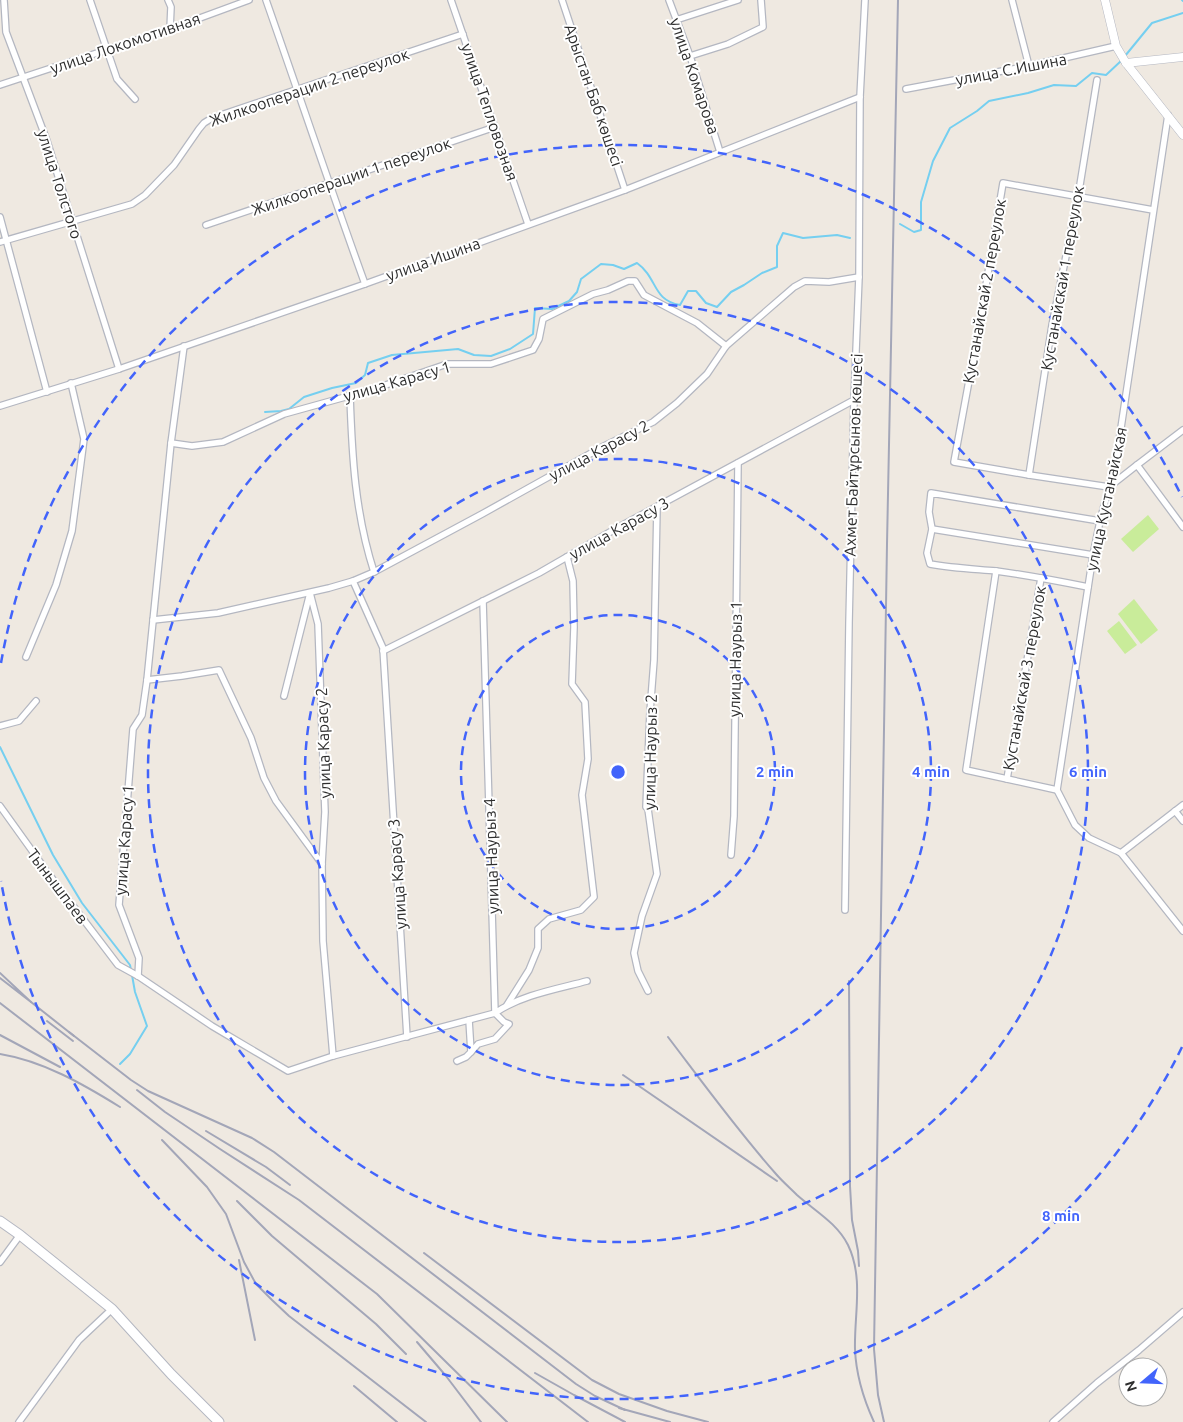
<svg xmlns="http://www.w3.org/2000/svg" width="1183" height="1422" viewBox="0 0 1183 1422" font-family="Ubuntu,sans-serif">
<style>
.pitch{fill:#c9ec9a}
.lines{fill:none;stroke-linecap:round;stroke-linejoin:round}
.stream{stroke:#75cff0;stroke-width:2}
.minor-casing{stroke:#b4b7c1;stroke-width:8}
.tertiary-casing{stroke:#b4b7c1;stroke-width:9}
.secondary-casing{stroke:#b4b7c1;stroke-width:11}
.minor{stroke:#fff;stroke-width:5.5}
.tertiary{stroke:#fff;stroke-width:8}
.secondary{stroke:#fff;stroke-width:9}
.rail{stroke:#a3a6b8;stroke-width:2}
.ring{fill:none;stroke:#4264fb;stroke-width:2.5;stroke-dasharray:9 6}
.labels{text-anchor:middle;stroke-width:4;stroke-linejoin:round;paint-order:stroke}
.street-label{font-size:16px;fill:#2e2e2e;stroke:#fff}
.centre{fill:#4264fb;stroke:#fff;stroke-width:2.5}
.ring-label{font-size:15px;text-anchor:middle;font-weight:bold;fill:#4264fb;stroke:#fff;stroke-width:4;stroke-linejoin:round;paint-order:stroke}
</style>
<rect width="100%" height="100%" fill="#efe9e1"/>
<!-- pitch -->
<g class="pitch">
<polygon points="1148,515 1159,529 1133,552 1121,539"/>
<polygon points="1134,599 1158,630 1141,644 1118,614"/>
<polygon points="1119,621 1137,645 1125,654 1107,631"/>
</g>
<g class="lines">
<!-- stream -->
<g class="stream">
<polyline points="1182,0 1183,1"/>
<polyline points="1125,56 1152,23 1183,13"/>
<polyline points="900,224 914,232 921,230 921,202 933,161 950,128 977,111 989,101 1028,93 1054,85 1076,86 1092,73 1106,75 1122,60"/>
<path d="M265,412L281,411L289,409L304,397L332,388L356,383L365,375L368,363L392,355L458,349L474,355L491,356L510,349L533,334L535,308L552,309L569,301L577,292L581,279L601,264L613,265L624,269L637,263C658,278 652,300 680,305L688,291H696L706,303L717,307L731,292L744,285L762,273L777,267V246L783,233L803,238L837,235L850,238"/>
<polyline points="0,747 53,855 82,903 130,965 131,970"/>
<polyline points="120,1064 130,1054 147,1026 135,992 132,975"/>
</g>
<!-- minor casing -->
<g class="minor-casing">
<g id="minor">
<polyline points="4,0 6,32 47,141 119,369"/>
<polyline points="90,0 117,79 135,99"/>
<polyline points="168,0 171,7 170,29"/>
<path d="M266,0C299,94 331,190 365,284"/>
<polyline points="451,0 528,224"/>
<polyline points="562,0 625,190"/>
<polyline points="669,0 690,56 720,152"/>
<polyline points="1012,0 1029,66"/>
<polyline points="676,20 738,0"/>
<polyline points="690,56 728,44 763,27 761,0"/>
<polyline points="0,85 170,29 249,0"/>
<polyline points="906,89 1029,66 1116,46"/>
<polyline points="1168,115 1116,461 1100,521 1093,555 1057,790 1075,825 1089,838 1121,853 1183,931"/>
<polyline points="1153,210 1003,183 980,321 954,462 1029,475 1109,487 1137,465 1183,527"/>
<polyline points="0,217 47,392"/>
<polyline points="206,225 495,127"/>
<polyline points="0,242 132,204 145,195 174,165 199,129 204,123 212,118 463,34"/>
<path d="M350,395C352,456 355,513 374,572"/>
<polyline points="0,406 119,369 365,284 625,190 860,97"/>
<polyline points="171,443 192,446 223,442 284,414 374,389 447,364 491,364 533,350 539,339 543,319 593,294 608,290 628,281 635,281 644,295 697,323 726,346"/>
<polyline points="1137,465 1183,430"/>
<polyline points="1029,475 1052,325 1078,197 1097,80"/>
<polyline points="932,529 1093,555"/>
<polyline points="996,571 966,770 1057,790"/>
<polyline points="353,581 383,648 407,1037"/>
<path d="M1088,587C1058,581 1027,575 996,571C974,569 952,568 930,564L927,553L932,529L929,512L931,493L1100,521"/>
<path d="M483,601L495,1013C521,995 557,989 587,981"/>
<polyline points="153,620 218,613 329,588 353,581 374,572 482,514 604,446 653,422 677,403 707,374 726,346 794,287 805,281 829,282 859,277"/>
<polyline points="383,651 539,573 617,528 854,400"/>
<polyline points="26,657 56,585 72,531 84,439 71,383"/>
<polyline points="147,680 182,676 219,670 251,738 264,778 276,801 322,864"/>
<polyline points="284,696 310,593 318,624 325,812 322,864 323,941 333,1056"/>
<polyline points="0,726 19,721 36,701"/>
<polyline points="1007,779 1041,578"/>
<polyline points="0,806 48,873 118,965 138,976 212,1026 288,1071 333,1056 495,1013 504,1022 509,1024 495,1039 478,1044 471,1052"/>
<polyline points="1175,811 1183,821"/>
<polyline points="1121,853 1183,805"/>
<polyline points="731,855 734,816 738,463"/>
<polyline points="845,910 849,623 854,400 859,277 860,97 865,0"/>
<polyline points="138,976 139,958 119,905 133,729 142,715 147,680 171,443 184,346"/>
<polyline points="648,991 638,971 634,953 642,916 657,874 648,809 646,807 650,712 654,660 657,507"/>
<polyline points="507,1005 529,970 538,948 538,929 549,919 581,910 594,897 582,795 588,759 585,702 572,684 574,627 573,581 567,557"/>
<polyline points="457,1061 466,1057 471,1052 469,1020"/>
<polyline points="0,1262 20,1235"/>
<polyline points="19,1422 79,1340 112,1309"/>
<polyline points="1053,1422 1097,1383 1139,1350 1183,1312"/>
</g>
</g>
<!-- tertiary casing -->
<g class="tertiary-casing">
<g id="tertiary">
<polyline points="1105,0 1116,46 1126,63 1183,135"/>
<polyline points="1126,63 1183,57"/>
</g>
</g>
<!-- secondary casing -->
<g class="secondary-casing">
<polyline id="secondary" points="0,1221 20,1235 112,1309 171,1374 219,1422"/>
</g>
<!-- minor -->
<use href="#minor" class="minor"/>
<!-- tertiary -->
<use href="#tertiary" class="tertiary"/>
<!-- secondary -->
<use href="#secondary" class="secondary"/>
<!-- rail -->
<g class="rail">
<polyline points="0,973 31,1002 0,978"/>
<polyline points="849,981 850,1186 852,1220 858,1251 859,1266"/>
<polyline points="31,1002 74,1036"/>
<polyline points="0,1003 377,1294 507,1422"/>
<polyline points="47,1021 73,1041"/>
<polyline points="69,1032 131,1080 148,1091 252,1138 274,1152 576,1384 595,1396 625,1410"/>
<polyline points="0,1035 60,1067"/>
<path d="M668,1037C703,1083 737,1130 776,1174C782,1181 790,1188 797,1195C815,1211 837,1223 848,1245C864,1278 854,1315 855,1349C856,1375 863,1398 874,1422"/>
<path d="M0,1054C43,1061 83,1084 120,1107"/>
<polyline points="623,1075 777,1181"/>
<polyline points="137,1090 165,1112 220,1149 299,1200 588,1422"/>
<polyline points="206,1131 266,1167 290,1185"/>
<polyline points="162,1140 207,1187 226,1214 244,1262 256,1284 272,1300 289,1316 426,1422"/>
<polyline points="237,1201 272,1236 376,1324 406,1354"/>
<polyline points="424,1253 592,1380 619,1394 667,1411 708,1422"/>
<polyline points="239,1260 255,1340"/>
<polyline points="417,1342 446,1376 481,1422"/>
<polyline points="535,1373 574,1395 625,1422"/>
<polyline points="354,1386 397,1422"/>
<polyline points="619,1408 670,1422"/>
<polyline points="884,1422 878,1395 874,1349 887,544 898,0"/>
</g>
</g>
<!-- distance rings -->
<g class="ring">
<circle cx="618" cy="772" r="157"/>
<circle cx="618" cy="772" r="313"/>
<circle cx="618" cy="772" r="470"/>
<path d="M1182 1047A627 627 0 0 1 1 881M1 663A627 627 0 0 1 1182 497"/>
</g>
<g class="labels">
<!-- street labels -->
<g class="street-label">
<text transform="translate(125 43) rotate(-19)" y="6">улица Локомотивная</text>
<text transform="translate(1011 69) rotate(-11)" y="6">улица С.Ишина</text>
<text transform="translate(695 76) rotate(71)" y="6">улица Комарова</text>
<text transform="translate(309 87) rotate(-19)" y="6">Жилкооперации 2 переулок</text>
<text transform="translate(594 95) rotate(71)" y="6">Арыстан Баб көшесі</text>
<text transform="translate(490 112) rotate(71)" y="6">улица Тепловозная</text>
<text transform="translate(351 176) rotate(-19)" y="6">Жилкооперации 1 переулок</text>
<text transform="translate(60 184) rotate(72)" y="6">улица Толстого</text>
<text transform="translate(433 259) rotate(-20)" y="6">улица Ишина</text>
<text transform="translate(1062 278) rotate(-80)" y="6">Кустанайскай 1 переулок</text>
<text transform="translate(984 291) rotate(-80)" y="6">Кустанайскай 2 переулок</text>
<text transform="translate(397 381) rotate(-16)" y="6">улица Карасу 1</text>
<text transform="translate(599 450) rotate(-28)" y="6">улица Карасу 2</text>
<text transform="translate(853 455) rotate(-88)" y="6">Ахмет Байтұрсынов көшесі</text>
<text transform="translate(1106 499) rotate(-78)" y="6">улица Кустанайская</text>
<text transform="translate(619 528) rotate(-29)" y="6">улица Карасу 3</text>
<text transform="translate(735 659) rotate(-89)" y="6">улица Наурыз 1</text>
<text transform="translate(1024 678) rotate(-80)" y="6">Кустанайскай 3 переулок</text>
<text transform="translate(323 743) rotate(-92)" y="6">улица Карасу 2</text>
<text transform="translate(650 752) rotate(-89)" y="6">улица Наурыз 2</text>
<text transform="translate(124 840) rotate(-86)" y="6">улица Карасу 1</text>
<text transform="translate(491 856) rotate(-92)" y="6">улица Наурыз 4</text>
<text transform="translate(397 874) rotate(-94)" y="6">улица Карасу 3</text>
<text transform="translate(58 886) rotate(53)" y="6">Тынышпаев</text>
</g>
</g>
<circle cx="618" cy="772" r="8" class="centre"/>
<g class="ring-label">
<text x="775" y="777">2 min</text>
<text x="931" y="777">4 min</text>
<text x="1088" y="777">6 min</text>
<text x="1061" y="1221">8 min</text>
</g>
<!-- north arrow -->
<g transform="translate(1143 1382) rotate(251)"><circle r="24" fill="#ffffff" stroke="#ababab"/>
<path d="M0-4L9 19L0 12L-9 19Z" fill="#4264fb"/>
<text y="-8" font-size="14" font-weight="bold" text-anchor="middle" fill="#2e2e2e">N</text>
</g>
</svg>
